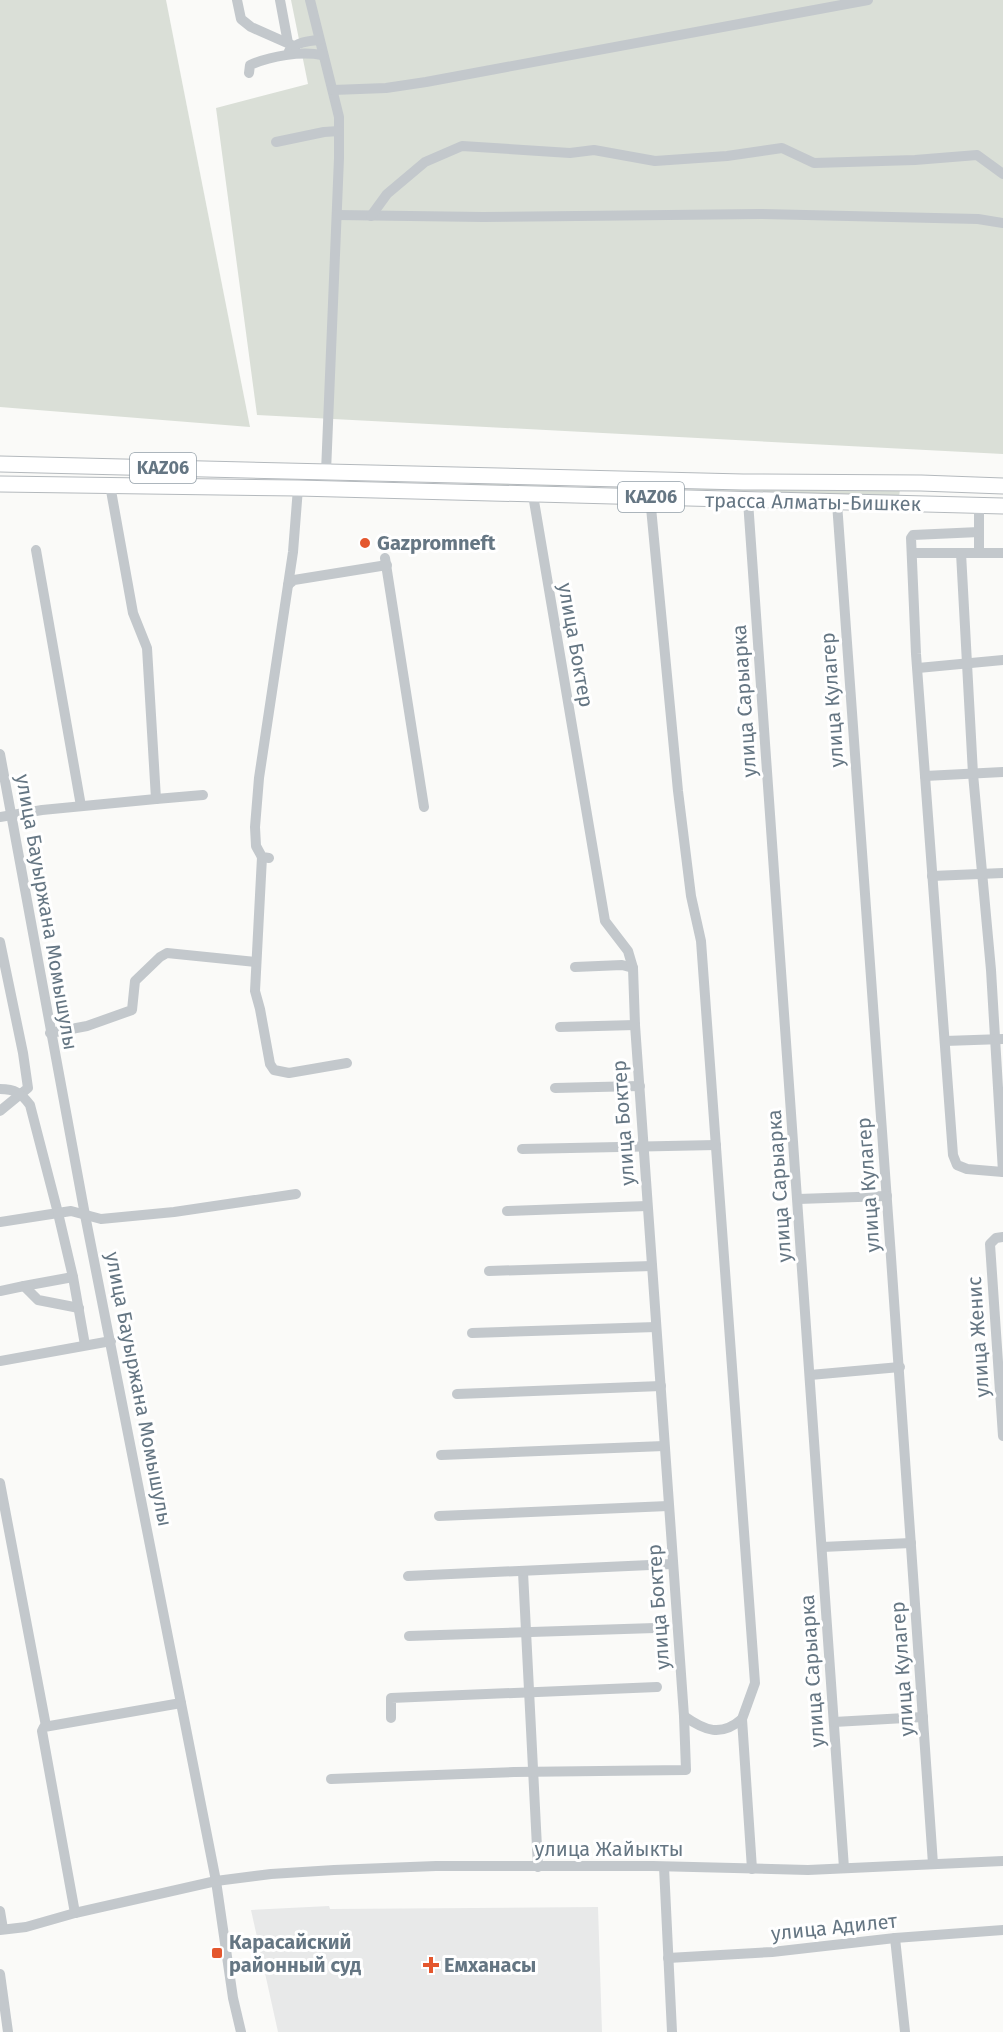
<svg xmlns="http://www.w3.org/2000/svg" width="1003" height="2032" viewBox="0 0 1003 2032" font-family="'Fira Sans',sans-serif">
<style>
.built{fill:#e8e9e9}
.green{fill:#dadfd7}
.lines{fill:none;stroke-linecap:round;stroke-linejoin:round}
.highway-casing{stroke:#b4b9bd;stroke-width:17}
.minor{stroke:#c3c8cc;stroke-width:10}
.highway{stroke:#fff;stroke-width:15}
.poi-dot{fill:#e4572e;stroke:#fff;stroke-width:2}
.labels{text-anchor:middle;stroke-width:6;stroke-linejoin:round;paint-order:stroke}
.shield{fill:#fff;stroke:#939fa8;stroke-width:1.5}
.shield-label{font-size:18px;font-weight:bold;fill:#657683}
.street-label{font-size:20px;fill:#657683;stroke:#fff}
.poi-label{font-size:20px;font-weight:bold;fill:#657683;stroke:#fff;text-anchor:start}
</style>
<rect width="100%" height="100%" fill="#fafaf8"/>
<!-- built -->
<polygon class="built" points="329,1906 330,1909 598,1907 602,2032 278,2032 251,1910"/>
<!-- green -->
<g class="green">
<polygon points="0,0 166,0 250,427 0,407"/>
<polygon points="291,0 1003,0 1003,454 257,415 216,108 308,84"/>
<polygon points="473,479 900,490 899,496 576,486 469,485"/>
</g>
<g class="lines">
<!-- highway casing -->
<g class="highway-casing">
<g id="highway">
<polyline points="0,464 743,482 921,483 1003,486"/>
<polyline points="0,484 298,488 1003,506"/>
</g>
</g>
<!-- minor -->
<g class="minor">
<polyline points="237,0 241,19 251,27 294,46"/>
<polyline points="280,0 288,43"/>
<polyline points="310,0 339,117 339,158 326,472"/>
<path d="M289,51C297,42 307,41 319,40"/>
<path d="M249,73L250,65C271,56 300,51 322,55"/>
<polyline points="333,90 386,88 426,82 868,0"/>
<polyline points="276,142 324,132 339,131"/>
<polyline points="337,215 483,217 760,214 978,219 1003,223"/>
<polyline points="371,216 387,194 425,162 462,146 570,153 594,150 655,161 727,156 782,148 814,163 915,160 977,155 1003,174"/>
<polyline points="650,497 678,791 691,896 701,941 755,1683 742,1719 752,1869"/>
<polyline points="748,501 844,1868"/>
<path d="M837,503C869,957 903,1410 933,1864"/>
<polyline points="979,505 979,553"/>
<polyline points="979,532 913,535 911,538 916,654 953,1155 957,1165 967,1169 1003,1172"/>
<polyline points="36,550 81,806"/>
<polyline points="912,553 1003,553"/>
<polyline points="961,553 973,774 991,970 1003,1172"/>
<polyline points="385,558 424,807"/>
<polyline points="288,585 294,580 387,565"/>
<polyline points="918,668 1003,660"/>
<polyline points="0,754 85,1215 216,1881 233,1998 241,2032"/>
<polyline points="925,776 1003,772"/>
<polyline points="156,799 203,795"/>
<polyline points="0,817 42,810 156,799 147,648 133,613 110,485"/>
<polyline points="262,857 255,991 260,1009 270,1064 274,1070 289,1073 347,1063"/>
<polyline points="269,858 262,857 256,846 255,827 259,778 293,552 298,488"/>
<polyline points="932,876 1003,873"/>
<polyline points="0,942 23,1053 28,1088 0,1111"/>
<polyline points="575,967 622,965 633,968"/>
<polyline points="560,1027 635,1025"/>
<polyline points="50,1033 87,1026 132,1010 135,981 160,957 167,953 256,962"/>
<polyline points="945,1041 1003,1039"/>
<polyline points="555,1088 640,1086"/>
<path d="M0,1089C15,1089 21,1093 30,1105L58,1213L0,1222"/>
<polyline points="522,1149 716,1145"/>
<polyline points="798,1199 887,1196"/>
<polyline points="507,1211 647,1206"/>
<polyline points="1003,1237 996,1238 990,1244 1003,1436"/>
<polyline points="489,1271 652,1266"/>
<polyline points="24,1286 73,1277"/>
<polyline points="0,1291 24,1286 38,1300 79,1308"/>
<polyline points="472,1333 656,1327"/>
<polyline points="85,1345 73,1277 58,1213 71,1211 101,1219 174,1212 296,1194"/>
<polyline points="0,1361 111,1341"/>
<polyline points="810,1375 900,1367"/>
<polyline points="457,1394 661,1386"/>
<polyline points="441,1455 664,1446"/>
<polyline points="0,1483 46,1726"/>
<polyline points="439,1516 668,1506"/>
<polyline points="822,1547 911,1543"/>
<polyline points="523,1572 538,1867"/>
<polyline points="408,1576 672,1564"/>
<polyline points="409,1636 655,1628"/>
<path d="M684,1716C705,1731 721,1737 742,1719"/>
<polyline points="391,1718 391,1698 657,1687"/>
<polyline points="834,1722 923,1717"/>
<polyline points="331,1779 514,1772 686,1770 684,1716 635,1025 633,968 628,951 605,921 533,495"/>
<polyline points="664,1867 672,2032"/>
<polyline points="0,1911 3,1929"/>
<polyline points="75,1913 216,1881 271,1874 334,1870 436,1866 653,1866 808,1870 1003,1861"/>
<polyline points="0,1930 26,1927 75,1913 42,1731 44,1727 181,1703"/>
<polyline points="895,1938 905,2032"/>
<polyline points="668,1958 772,1952 895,1938 1003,1930"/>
<polyline points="0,1974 8,2032"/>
</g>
<!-- highway -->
<use href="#highway" class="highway"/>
</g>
<!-- markers -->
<g class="poi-dot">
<circle cx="365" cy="543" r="6"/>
<rect x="211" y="1947" width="12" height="12" rx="3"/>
<path d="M428 1956h6v6h6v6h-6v6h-6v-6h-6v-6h6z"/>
</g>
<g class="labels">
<!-- shield labels -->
<g class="shield">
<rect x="130" y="453" width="66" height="30" rx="4.5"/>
<rect x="618" y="482" width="66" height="30" rx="4.5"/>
</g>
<g class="shield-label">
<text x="163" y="474">KАZ06</text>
<text x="651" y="503">KАZ06</text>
</g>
<!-- street labels -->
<g class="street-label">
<text transform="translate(813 502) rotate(1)" y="7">трасса Алматы-Бишкек</text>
<text transform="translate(576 645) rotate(80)" y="7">улица Боктер</text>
<text transform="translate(832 700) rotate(-94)" y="7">улица Кулагер</text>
<text transform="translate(744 701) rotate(-94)" y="7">улица Сарыарка</text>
<text transform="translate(47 912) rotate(80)" y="7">улица Бауыржана Момышулы</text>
<text transform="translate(623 1123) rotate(-94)" y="7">улица Боктер</text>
<text transform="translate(868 1185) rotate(-94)" y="7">улица Кулагер</text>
<text transform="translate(779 1186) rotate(-94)" y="7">улица Сарыарка</text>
<text transform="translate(978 1337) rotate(-94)" y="7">улица Женис</text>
<text transform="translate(139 1389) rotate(79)" y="7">улица Бауыржана Момышулы</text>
<text transform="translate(658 1607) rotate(-94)" y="7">улица Боктер</text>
<text transform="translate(902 1669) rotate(-94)" y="7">улица Кулагер</text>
<text transform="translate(812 1671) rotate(-94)" y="7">улица Сарыарка</text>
<text x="609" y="1856">улица Жайыкты</text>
<text transform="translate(834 1927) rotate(-6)" y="7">улица Адилет</text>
</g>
<!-- poi labels -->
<g class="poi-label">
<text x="377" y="550">Gazpromneft</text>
<text x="229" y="1949">Карасайский<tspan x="229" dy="23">районный суд</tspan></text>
<text x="444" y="1972">Емханасы</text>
</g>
</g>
</svg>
